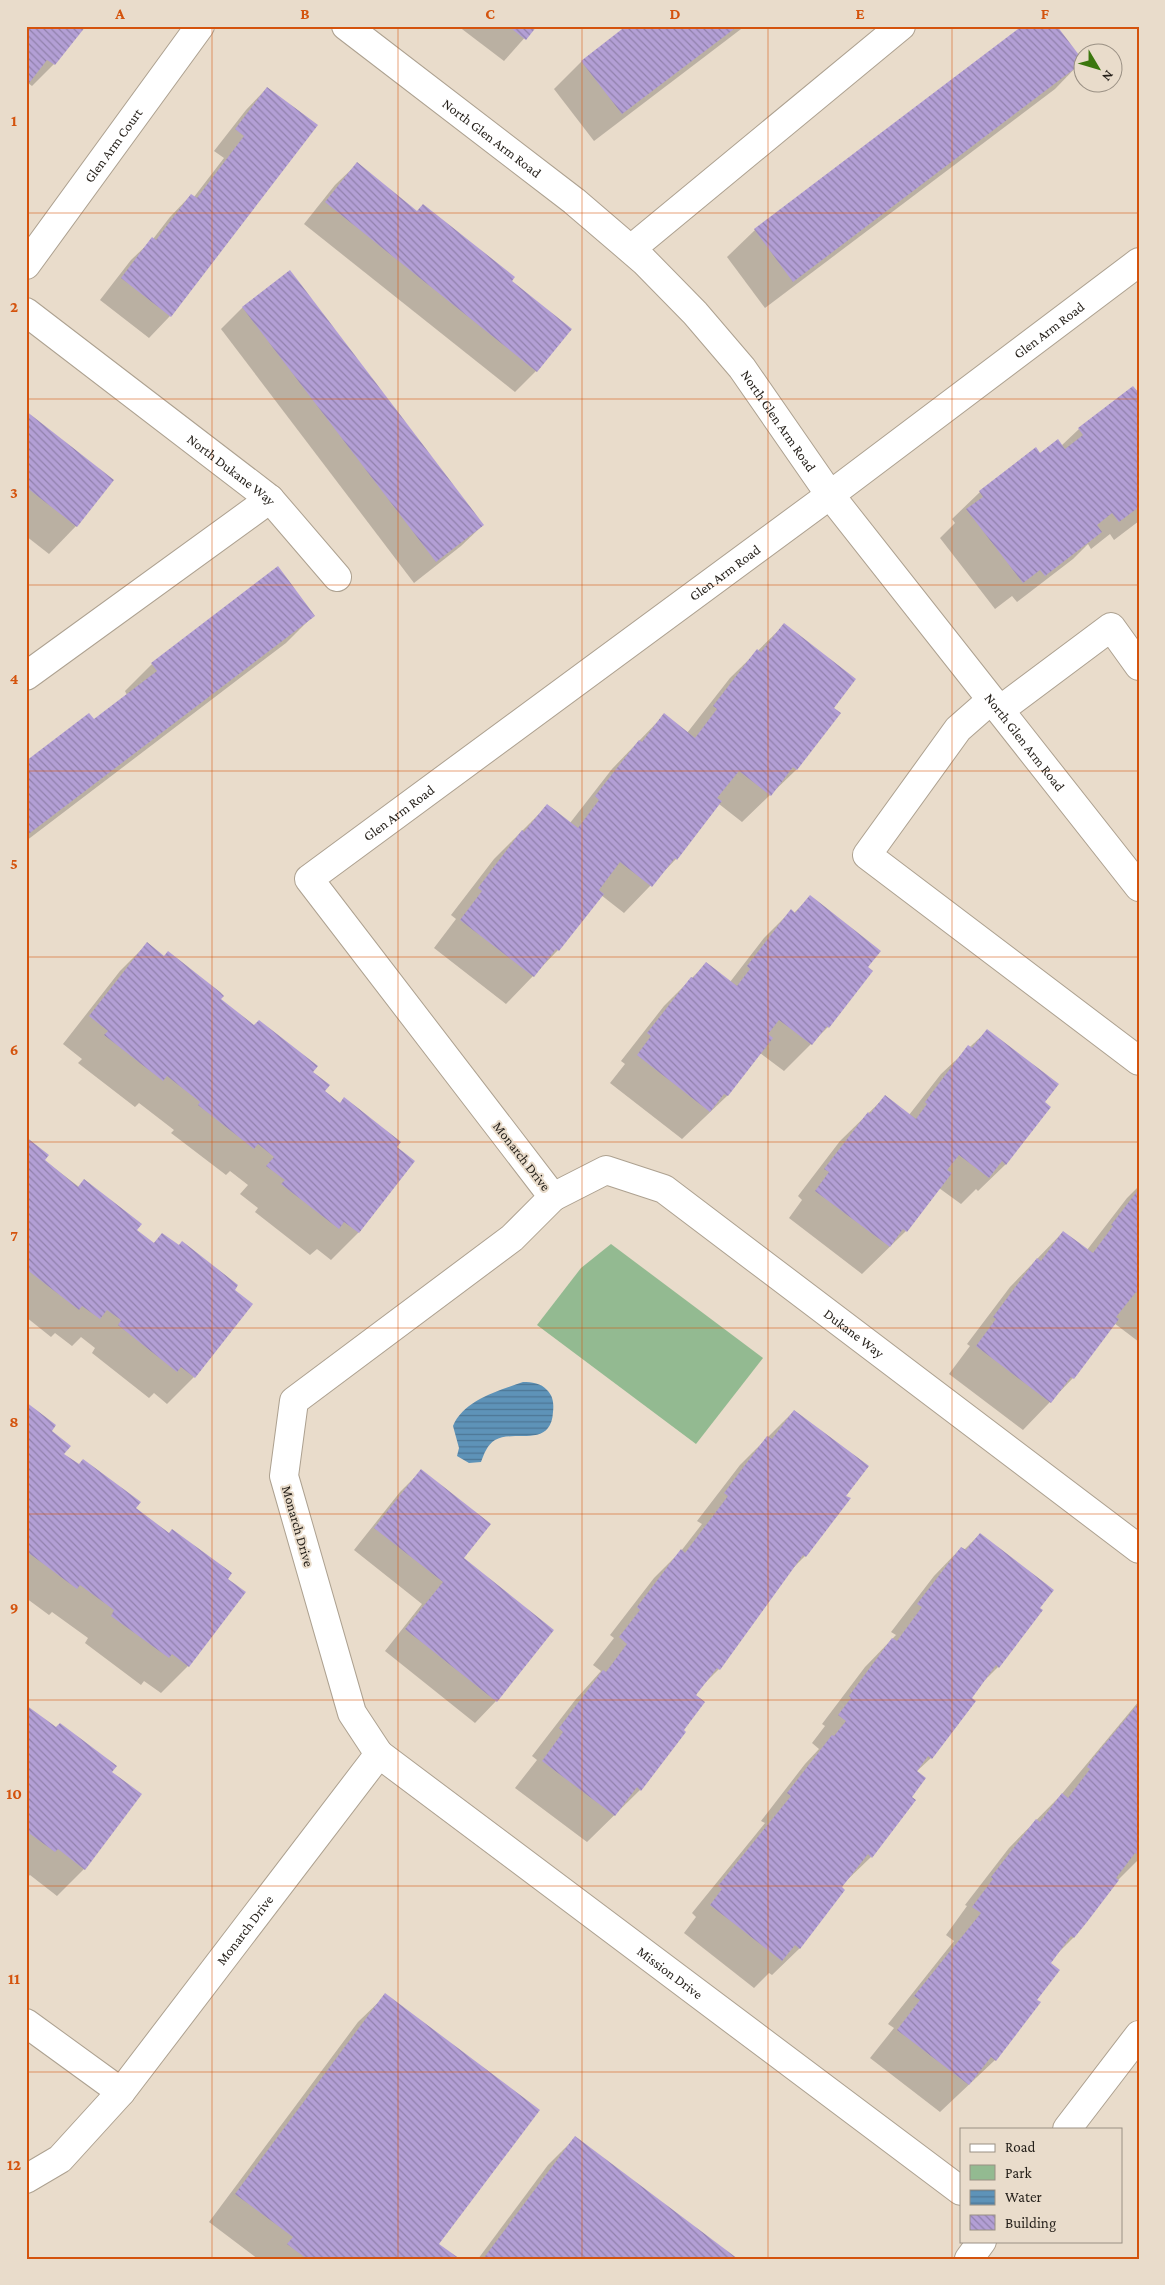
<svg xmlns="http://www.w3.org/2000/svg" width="1165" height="2285" viewBox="0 0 1165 2285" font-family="'Crimson Pro',serif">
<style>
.park{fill:#93ba91}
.water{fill:url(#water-rules)}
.shadow{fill:#0003}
.building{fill:url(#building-back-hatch)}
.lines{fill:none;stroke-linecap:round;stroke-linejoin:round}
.minor-casing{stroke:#ada190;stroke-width:30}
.minor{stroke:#fff;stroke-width:28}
.grid{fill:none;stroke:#d4530d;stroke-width:1;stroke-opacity:0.55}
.labels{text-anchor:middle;stroke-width:4;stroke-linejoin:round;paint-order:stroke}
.street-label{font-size:14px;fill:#241f19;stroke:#e9dccb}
.neatline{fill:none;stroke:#d4530d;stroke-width:2}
.grid-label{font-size:16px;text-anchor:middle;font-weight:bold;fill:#d4530d}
</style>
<defs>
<pattern id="water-rules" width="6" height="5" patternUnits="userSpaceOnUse" patternTransform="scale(1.25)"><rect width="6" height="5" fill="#5e93b8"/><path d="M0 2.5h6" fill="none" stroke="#4d7795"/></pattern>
<pattern id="building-back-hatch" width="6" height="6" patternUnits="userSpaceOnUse" patternTransform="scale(1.25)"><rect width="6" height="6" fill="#b39fd5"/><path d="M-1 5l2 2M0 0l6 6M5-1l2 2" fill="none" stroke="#9181ac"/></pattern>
</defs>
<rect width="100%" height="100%" fill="#e9dccb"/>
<!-- park -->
<polygon class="park" points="611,1244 763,1358 696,1444 537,1325 581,1268"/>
<!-- water -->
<path class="water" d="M523,1382C532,1382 541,1383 547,1390C553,1396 554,1403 553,1412C551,1449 514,1429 495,1440C487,1445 484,1454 481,1462L469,1463L457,1456L459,1448L453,1426C464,1400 498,1391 523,1382Z"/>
<!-- shadow -->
<g class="shadow">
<polygon points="26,26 85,26 54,64 32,86 28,83"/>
<polygon points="458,26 535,26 504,61"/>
<polygon points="628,26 745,26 594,141 554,89 581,62"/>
<polygon points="1024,26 1056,26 1082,61 1055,89 765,308 727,257 755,230"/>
<polygon points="267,88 317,125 170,316 149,338 100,300 131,260 153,239 170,217 191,195 194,197 224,158 214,151 246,110"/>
<polygon points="357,164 417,212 536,371 515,392 304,224 335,185"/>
<polygon points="290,272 483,525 461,546 414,583 221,329 242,308"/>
<polygon points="1133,387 1139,393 1139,521 1114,540 1110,534 1091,549 1088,544 1073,559 1017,602 1012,596 995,609 940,538 955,523 952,519 980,492 1035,449 1040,455 1061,446 1079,429"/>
<polygon points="26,413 112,480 76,526 49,554 26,536"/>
<polygon points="314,615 286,643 26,841 26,763 93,721 127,695 125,691 152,664"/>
<polygon points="784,625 832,708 839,714 796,770 742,822 719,804 676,859 624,913 601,895 558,950 506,1004 434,948 456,919 451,915 494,859 547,806 570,823 612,769 664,715 687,733 730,678"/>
<polygon points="810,897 867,968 828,1027 784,1071 760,1053 727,1096 682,1139 610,1083 625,1064 621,1061 664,1006 706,964 730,982 764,938 791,911 794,913"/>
<polygon points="147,944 311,1072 323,1091 414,1161 358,1233 331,1260 317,1249 310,1255 255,1212 258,1208 240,1194 248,1185 230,1171 226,1175 171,1133 174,1130 139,1103 135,1107 78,1063 82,1059 63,1044 120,971"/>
<polygon points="987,1031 1043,1103 1006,1164 978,1191 976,1189 961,1204 939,1188 906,1231 862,1274 789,1218 802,1200 798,1196 840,1141 885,1097 909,1115 941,1074"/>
<polygon points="26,1139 44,1160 153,1244 162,1234 194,1377 167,1404 154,1393 149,1398 92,1353 95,1348 81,1337 72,1346 55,1333 51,1337 26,1317"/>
<polygon points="1139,1186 1139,1342 1114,1323 1073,1378 1023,1430 949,1374 970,1346 967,1344 1010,1287 1063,1232 1087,1250 1127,1198"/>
<polygon points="26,1404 50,1431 62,1454 134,1508 188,1666 161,1693 144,1681 141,1685 85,1643 88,1638 52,1612 49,1615 26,1598"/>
<polygon points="794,1411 845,1496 805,1556 790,1571 719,1669 700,1688 640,1790 587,1842 515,1788 537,1760 532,1756 576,1699 601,1671 593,1665 614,1638 610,1635 654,1578 681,1551 702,1524 697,1521 740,1465"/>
<polygon points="421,1471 462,1559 496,1701 475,1723 385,1651 422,1604 354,1550 400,1492"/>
<polygon points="980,1534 998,1667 978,1687 931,1758 916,1772 871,1857 843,1884 800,1948 772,1975 769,1973 754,1988 684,1933 696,1917 692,1913 765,1823 761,1821 805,1764 819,1749 812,1743 825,1726 822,1724 865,1667 896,1635 891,1632 934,1576 961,1548 964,1550"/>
<polygon points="1139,1701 1139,1859 1115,1883 1073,1938 1054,1957 995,2060 940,2112 870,2058 894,2028 888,2024 954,1941 946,1935 967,1906 965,1905 1009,1848 1061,1795"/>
<polygon points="26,1706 111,1772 84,1869 57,1896 30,1875 26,1878"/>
<polygon points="386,1995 437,2244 457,2259 258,2259 209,2222 358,2022"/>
<polygon points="575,2138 736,2259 478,2259 548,2165"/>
</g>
<!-- building -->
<g class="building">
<polygon points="26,26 86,26 55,65 47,60 26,87"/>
<polygon points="508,26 537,26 526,40"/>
<polygon points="626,26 738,26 622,114 581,61"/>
<polygon points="1022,26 1057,26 1082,59 1082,63 793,282 754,229"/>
<polygon points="267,87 318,125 171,317 121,278 152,237 156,240 191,194 197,198 244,136 235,129"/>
<polygon points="357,162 417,211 423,204 515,277 512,281 572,329 537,372 325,202"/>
<polygon points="290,270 484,525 436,562 242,307"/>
<polygon points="1133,386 1139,393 1139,507 1119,522 1112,513 1097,525 1102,532 1045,576 1040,570 1023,583 966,509 983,497 979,491 1036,447 1040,453 1058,439 1065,449 1083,435 1078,428"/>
<polygon points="26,411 114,480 77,527 26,487"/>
<polygon points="278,566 315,616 26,836 26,761 89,713 94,719 157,671 151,663"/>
<polygon points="784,623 856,679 834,708 841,713 797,770 793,767 771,796 739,771 717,798 722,801 677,860 675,858 652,887 620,862 599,890 604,894 559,951 556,949 534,977 460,920 482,891 478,888 522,830 524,832 547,804 578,828 599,800 595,796 639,740 642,742 664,713 695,738 717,709 713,706 757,649 761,652"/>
<polygon points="810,895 881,951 868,967 873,971 829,1028 827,1026 812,1045 779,1020 768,1034 773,1038 728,1096 724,1094 710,1112 637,1055 651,1036 647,1033 691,977 693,978 706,962 737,986 750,969 747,966 791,909 795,913"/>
<polygon points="147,942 164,956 168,951 220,992 224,996 221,999 254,1025 259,1020 318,1066 313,1072 330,1085 325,1091 340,1103 344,1097 401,1142 397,1147 415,1161 359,1233 344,1222 339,1229 281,1184 285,1180 266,1166 274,1157 258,1144 254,1149 198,1105 200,1102 167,1076 163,1081 104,1035 108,1031 89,1016"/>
<polygon points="987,1029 1059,1084 1045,1102 1051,1107 1006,1165 1002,1161 989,1178 959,1155 947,1170 952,1173 907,1232 903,1229 890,1247 815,1191 829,1172 824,1169 868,1112 870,1114 885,1095 916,1119 927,1104 925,1102 968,1045 972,1048"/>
<polygon points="26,1137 49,1155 45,1160 78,1187 84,1179 142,1224 137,1230 154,1243 162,1233 179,1245 182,1241 238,1285 235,1290 253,1304 195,1378 181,1367 177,1372 118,1325 121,1320 107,1310 100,1319 82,1306 79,1310 26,1269"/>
<polygon points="1139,1189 1139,1294 1136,1292 1116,1317 1119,1319 1074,1379 1071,1377 1051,1403 976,1346 996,1319 993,1317 1037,1258 1041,1261 1063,1231 1093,1253 1113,1226 1111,1225"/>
<polygon points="26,1402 56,1425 52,1431 71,1446 64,1454 79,1464 83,1459 141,1502 136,1508 169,1533 172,1529 232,1573 228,1579 246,1592 189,1667 172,1654 169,1658 111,1616 114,1610 80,1585 77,1589 26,1551"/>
<polygon points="794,1410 869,1466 846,1496 851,1498 806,1557 803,1555 720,1670 717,1668 696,1695 705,1702 684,1730 686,1732 641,1791 637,1787 615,1816 542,1761 563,1732 559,1728 603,1670 606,1672 627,1644 619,1637 640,1610 637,1607 681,1549 685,1553 728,1496 724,1493 767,1436 772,1439"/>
<polygon points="421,1469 491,1524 464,1558 554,1630 497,1702 405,1629 443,1582 374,1528"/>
<polygon points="980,1533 1054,1590 1040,1608 1043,1610 999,1668 996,1665 972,1698 976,1701 932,1759 928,1756 917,1771 926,1778 912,1797 916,1800 872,1858 868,1854 842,1887 845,1890 800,1949 795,1945 782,1961 710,1905 722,1889 718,1886 791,1796 787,1793 832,1735 834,1736 846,1721 838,1715 851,1698 849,1696 892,1638 897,1641 922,1607 917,1604 961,1547 966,1550"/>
<polygon points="1139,1703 1139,1855 1135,1853 1116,1878 1119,1880 1087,1922 1074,1938 1071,1936 1051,1963 1060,1970 1037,2000 1041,2002 996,2061 991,2057 969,2085 897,2030 920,2000 914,1996 981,1913 972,1907 993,1879 991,1877 1036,1819 1040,1822 1062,1793 1068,1798 1090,1769 1087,1767 1094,1757"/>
<polygon points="26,1705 56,1727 60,1723 117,1766 112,1772 142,1794 85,1870 58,1849 55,1852 26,1831"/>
<polygon points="385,1993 540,2110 439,2244 460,2259 307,2259 287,2244 293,2237 235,2194"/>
<polygon points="575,2136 738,2259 483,2259"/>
</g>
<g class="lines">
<!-- minor casing -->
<g class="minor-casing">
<g id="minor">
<path id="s1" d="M346,26L574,201L644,261L695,313L742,368L830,495L1139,887"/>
<polyline points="631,249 901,26"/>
<path id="s2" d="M26,265L200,26"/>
<path id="s3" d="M26,312L270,499L337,577"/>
<polyline points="26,676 270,499"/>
<polyline points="991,700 958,729 867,855 1139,1061"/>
<polyline points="1000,710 1111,627 1139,666"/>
<path id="s4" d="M553,1197L606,1170L664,1189L1139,1549"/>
<path id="s5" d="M379,1754L961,2191"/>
<polyline points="26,2023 121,2092"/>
<polyline points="1067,2129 1139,2035"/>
<path id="s6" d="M26,2179L60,2159L121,2092L379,1754L352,1713L284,1476L294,1401L512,1238L553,1197L309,879L830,495L1139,262"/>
<polyline points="969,2259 982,2241"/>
</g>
</g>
<!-- minor -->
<use href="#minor" class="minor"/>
</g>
<!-- grid -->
<path class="grid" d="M212,26V2259M398,26V2259M582,26V2259M768,26V2259M952,26V2259M26,213H1139M26,399H1139M26,585H1139M26,771H1139M26,957H1139M26,1142H1139M26,1328H1139M26,1514H1139M26,1700H1139M26,1886H1139M26,2072H1139"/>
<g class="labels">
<!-- street labels -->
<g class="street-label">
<text dy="5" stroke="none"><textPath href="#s1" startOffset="184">North Glen Arm Road</textPath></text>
<text dy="5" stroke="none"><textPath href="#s2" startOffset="148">Glen Arm Court</textPath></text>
<text dy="5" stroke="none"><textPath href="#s6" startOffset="2579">Glen Arm Road</textPath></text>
<text dy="5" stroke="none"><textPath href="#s1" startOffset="589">North Glen Arm Road</textPath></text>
<text dy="5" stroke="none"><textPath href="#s3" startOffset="259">North Dukane Way</textPath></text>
<text dy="5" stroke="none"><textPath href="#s6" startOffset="2174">Glen Arm Road</textPath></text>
<text dy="5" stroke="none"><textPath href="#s1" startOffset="994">North Glen Arm Road</textPath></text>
<text dy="5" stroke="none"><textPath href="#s6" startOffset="1769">Glen Arm Road</textPath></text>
<text transform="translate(522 1156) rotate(52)" y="5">Monarch Drive</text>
<text dy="5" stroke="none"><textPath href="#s4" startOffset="359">Dukane Way</textPath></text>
<text transform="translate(298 1526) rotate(74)" y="5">Monarch Drive</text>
<text dy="5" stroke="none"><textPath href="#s6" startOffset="334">Monarch Drive</textPath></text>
<text dy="5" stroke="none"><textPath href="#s5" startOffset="364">Mission Drive</textPath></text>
</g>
</g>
<!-- border -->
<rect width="1165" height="2285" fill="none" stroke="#e9dccb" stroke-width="55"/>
<!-- legend -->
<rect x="960" y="2128" width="162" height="115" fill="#e9dccb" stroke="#9a9084"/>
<rect x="970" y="2144" width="25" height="8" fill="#ffffff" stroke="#9a9084"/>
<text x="1005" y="2152" font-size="15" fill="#241f19">Road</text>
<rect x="970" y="2165" width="25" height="15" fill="#93ba91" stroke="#9a9084"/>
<text x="1005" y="2178" font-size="15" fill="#241f19">Park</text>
<rect x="970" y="2190" width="25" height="15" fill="url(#water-rules)" stroke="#9a9084"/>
<text x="1005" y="2202" font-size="15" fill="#241f19">Water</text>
<rect x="970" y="2215" width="25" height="15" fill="url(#building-back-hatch)" stroke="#9a9084"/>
<text x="1005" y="2228" font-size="15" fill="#241f19">Building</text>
<!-- north arrow -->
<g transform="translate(1098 68) rotate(128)"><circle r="24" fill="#e9dccb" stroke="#9a9084"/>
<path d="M0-4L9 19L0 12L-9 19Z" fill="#3b770e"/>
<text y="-8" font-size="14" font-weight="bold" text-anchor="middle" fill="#241f19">N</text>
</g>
<rect x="28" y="28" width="1110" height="2230" class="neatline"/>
<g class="grid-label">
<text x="120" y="19">A</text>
<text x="305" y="19">B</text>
<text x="490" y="19">C</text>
<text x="675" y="19">D</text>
<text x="860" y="19">E</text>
<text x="1045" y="19">F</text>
<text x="14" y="126">1</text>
<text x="14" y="312">2</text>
<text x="14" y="498">3</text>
<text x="14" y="684">4</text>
<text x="14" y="869">5</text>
<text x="14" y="1055">6</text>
<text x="14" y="1241">7</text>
<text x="14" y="1427">8</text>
<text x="14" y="1613">9</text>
<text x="14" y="1799">10</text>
<text x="14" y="1984">11</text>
<text x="14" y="2170">12</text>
</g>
</svg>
